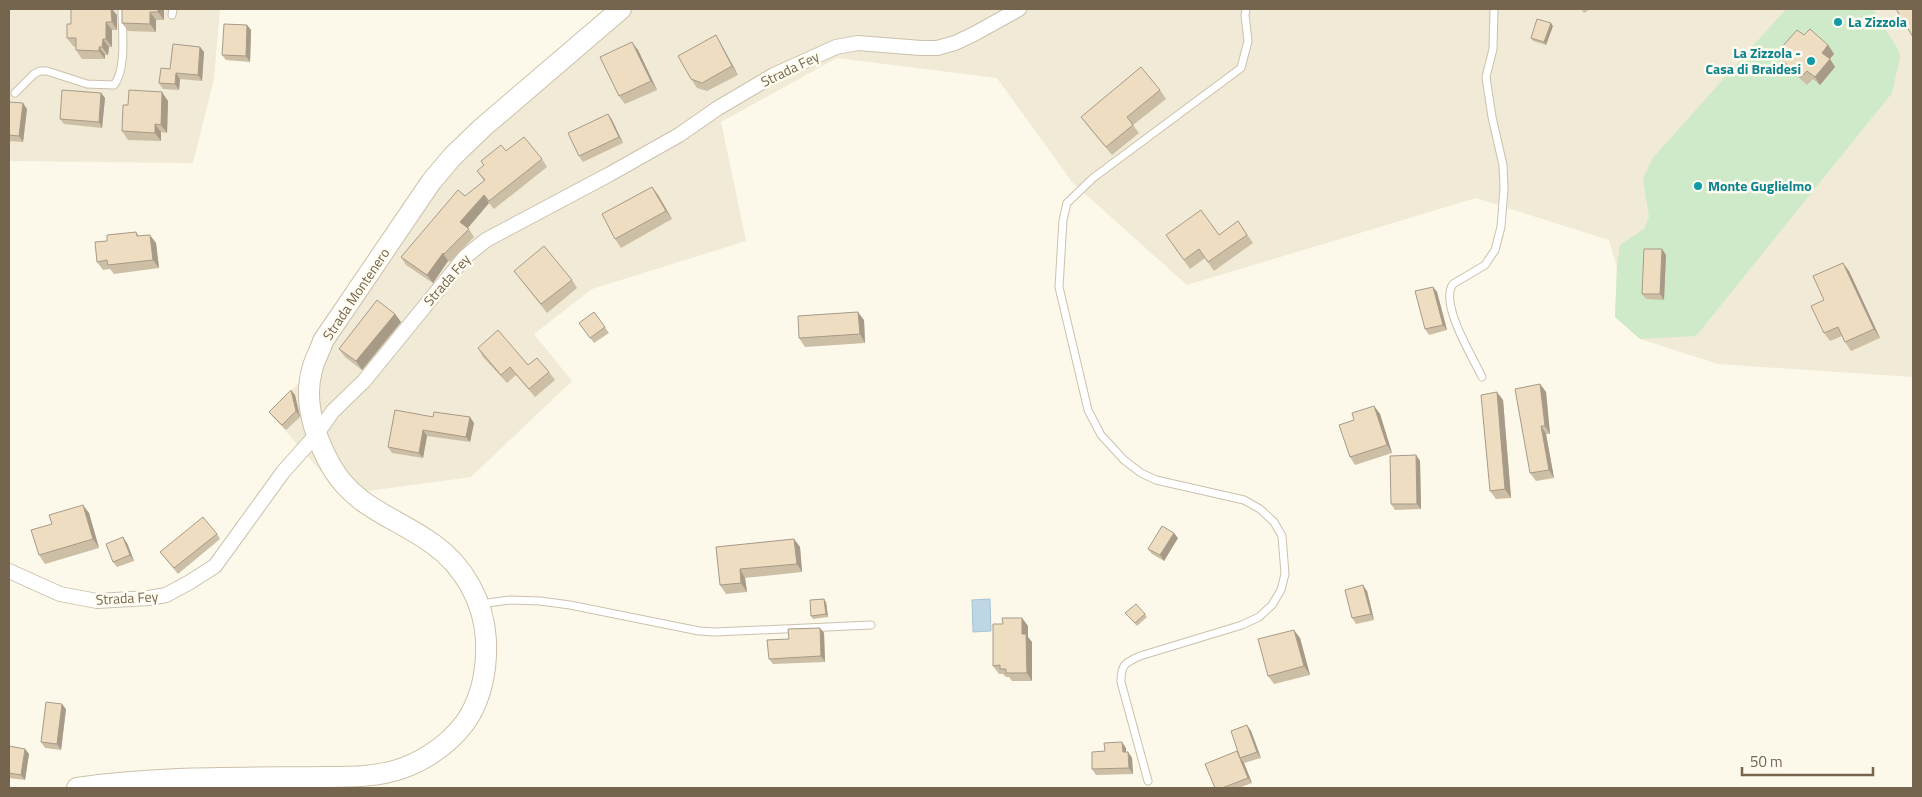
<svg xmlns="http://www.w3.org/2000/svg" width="1922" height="797" viewBox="0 0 1922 797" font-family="'Titillium Web',sans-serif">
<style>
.residential{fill:#f0ead6}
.green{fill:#cfeac8}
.water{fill:#bfd7e5;stroke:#a5c4d7}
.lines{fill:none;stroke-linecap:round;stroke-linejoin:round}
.service-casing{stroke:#ccc1ad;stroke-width:9}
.minor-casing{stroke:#ccc1ad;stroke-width:16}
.secondary-casing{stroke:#cdc0a8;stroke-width:22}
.service{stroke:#fff;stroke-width:7}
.minor{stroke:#fff;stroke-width:14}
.secondary{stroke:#fff;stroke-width:20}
.wall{fill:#cdbea6}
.shaded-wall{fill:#a79b87}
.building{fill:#eeddc1;stroke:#a79b87}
.culture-dot{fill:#0f9aa8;stroke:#fefcf1;stroke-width:2}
.labels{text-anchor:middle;stroke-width:5;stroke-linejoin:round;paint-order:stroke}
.culture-label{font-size:14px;font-weight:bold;fill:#0d838f;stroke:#fefcf1;text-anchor:start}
.street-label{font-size:14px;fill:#76654e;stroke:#fefcf1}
</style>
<rect width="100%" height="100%" fill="#fcf9ea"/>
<!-- residential -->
<g class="residential">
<polygon points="9,9 220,9 214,79 193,163 9,161"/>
<polygon points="604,9 1913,9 1913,377 1718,364 1640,339 1615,317 1617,267 1609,240 1476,198 1187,285 1072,182 997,78 837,58 721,122 746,241 592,289 534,334 572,381 471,477 368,491 342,496 271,414 304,377 313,344 439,157"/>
</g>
<!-- green -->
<polygon class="green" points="1786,9 1873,9 1899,51 1900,57 1892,93 1696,336 1640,339 1615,317 1617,267 1620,245 1644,229 1649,217 1643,179 1652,159"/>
<!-- water -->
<polygon class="water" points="990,599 991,631 973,632 972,600"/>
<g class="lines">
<!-- service casing -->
<g class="service-casing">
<g id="service">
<polyline points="172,15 173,9"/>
<path d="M15,93L34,74L40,71H47L87,84L114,85C127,69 122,29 122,9"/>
<path d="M1482,377C1473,357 1439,304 1453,284L1485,265L1495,250L1501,227L1504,188L1503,165L1492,117L1486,77L1493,49L1494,9"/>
<polyline points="480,604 510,600 540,601 570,605 699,631 715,632 871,625"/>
<path d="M1148,781L1121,682C1121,664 1125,663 1140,656L1242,625L1259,617L1272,605L1281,590L1285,574L1282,536L1274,522L1260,509L1244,500L1156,480L1141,473L1124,460L1101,435L1088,410L1059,287L1063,220L1067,203L1093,178L1241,68L1248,41L1245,15L1246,9"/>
</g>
</g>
<!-- minor casing -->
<g class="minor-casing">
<polyline id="minor" points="9,571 60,594 97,601 149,598 166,595 190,582 215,566 283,472 316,435 333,411 364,381 465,257 486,240 610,174 679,135 718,108 774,75 836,47 858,43 921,48 937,48 955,43 974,34 1019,9"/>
</g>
<!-- secondary casing -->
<g class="secondary-casing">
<path id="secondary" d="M77,788C159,776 242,778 325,777C350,777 379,777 403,768C428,759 456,739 470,715C483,692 487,666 486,640C484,602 464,566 433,544C396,517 356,509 331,466C315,437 303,403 312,370C314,360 320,351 323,341L431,182L452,157L482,128L621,9"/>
</g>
<!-- service -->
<use href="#service" class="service"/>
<!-- minor -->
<use href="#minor" class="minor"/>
<!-- secondary -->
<use href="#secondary" class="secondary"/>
</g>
<!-- wall -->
<g class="wall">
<polygon points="71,9 112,9 117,15 117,30 112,30 112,47 109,47 108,55 105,55 105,59 82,59 76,50 76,47 73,46 67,38 71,24"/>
<polygon points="122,9 164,9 164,20 156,20 156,32 128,31 122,23"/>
<polygon points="1581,9 1590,9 1584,13"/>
<polygon points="247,25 251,30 250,62 226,60 222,55"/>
<polygon points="1553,26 1546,45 1533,41 1531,38"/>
<polygon points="1804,35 1828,45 1834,54 1830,59 1835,67 1820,85 1813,79 1807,85 1788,68 1782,60 1787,55 1782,47"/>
<polygon points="721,44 738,75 707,91 697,88 691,79"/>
<polygon points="200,47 204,52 202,81 180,79 179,90 163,89 159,83 170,69"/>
<polygon points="638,50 657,90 625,104 619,96"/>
<polygon points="1160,90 1166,99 1133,125 1139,133 1112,155 1087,125 1081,117"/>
<polygon points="101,93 105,98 102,128 64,124 60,119"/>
<polygon points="168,101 167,133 161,132 161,141 128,140 122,131 128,105"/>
<polygon points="9,102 27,109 23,142 9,141"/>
<polygon points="608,114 612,120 623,143 583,162 579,156"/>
<polygon points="506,151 542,159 547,167 494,209 489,203 468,228 474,237 450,262 448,261 433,283 406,265 401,257 465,196 484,181 477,171"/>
<polygon points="652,187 658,195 672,219 621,248 615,239"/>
<polygon points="1238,221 1253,243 1214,271 1205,258 1190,269 1166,235 1219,235"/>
<polygon points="136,232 139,236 156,243 159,268 114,274 110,269 103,270 97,262 107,241"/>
<polygon points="1662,249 1666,255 1664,300 1646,299 1642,294"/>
<polygon points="514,271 572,280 577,288 547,313"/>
<polygon points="1849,271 1880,338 1851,351 1845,342 1842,336 1830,341 1824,333 1824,300"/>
<polygon points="1433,287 1437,292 1447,330 1429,335 1425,329"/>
<polygon points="594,312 609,333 594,343 579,323"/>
<polygon points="395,314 401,322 362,370 345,357 339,349"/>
<polygon points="864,320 865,343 805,347 799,338"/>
<polygon points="478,348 549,372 555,380 535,397 516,375 507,383 483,357"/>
<polygon points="1540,384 1546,392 1550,434 1546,434 1554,478 1536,481 1530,473"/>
<polygon points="291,390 295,395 300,417 286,430 273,417 269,412"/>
<polygon points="1503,400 1511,498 1496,499 1490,491"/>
<polygon points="1374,406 1380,414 1392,453 1355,465 1350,457 1354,420"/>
<polygon points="433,417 474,423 470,442 427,436 423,458 392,453 388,447"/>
<polygon points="1416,455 1420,461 1421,509 1395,510 1391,504"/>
<polygon points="89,513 99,548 45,564 39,555 52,524"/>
<polygon points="217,534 220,539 178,574 160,552"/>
<polygon points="1178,538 1164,561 1152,554 1148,549"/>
<polygon points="794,539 800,547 802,572 745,578 747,592 726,594 720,585 716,547"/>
<polygon points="127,543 134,561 117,567 113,562"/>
<polygon points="1367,591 1374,620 1356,624 1352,618"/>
<polygon points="826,602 828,617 813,619 811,616"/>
<polygon points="1125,613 1145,614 1147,617 1137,626"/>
<polygon points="1022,618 1028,626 1028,637 1032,642 1032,681 1012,681 1009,677 1006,677 1003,674 999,674 993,666 1003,624"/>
<polygon points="820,628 824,633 825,662 773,664 769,659 789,639"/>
<polygon points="1300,638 1310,675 1274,684 1268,676"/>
<polygon points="66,709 61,750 45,748 41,742"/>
<polygon points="1251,731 1261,758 1244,763 1252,783 1239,788 1215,788 1237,751"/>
<polygon points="9,746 25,749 29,754 25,780 9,778"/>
<polygon points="1126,748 1126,752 1128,752 1132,758 1133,774 1096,775 1092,769 1105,751"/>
</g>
<!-- shaded-wall -->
<g class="shaded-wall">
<polygon points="111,9 112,9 117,15 117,30 112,22"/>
<polygon points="158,9 164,9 164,20 158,12"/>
<polygon points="150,12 156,20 156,32 150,24"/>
<polygon points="106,22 112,30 112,47 106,39"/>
<polygon points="1551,23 1553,26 1546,45 1544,42"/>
<polygon points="247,25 251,30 250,62 246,56"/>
<polygon points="716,35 721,44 738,75 732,66"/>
<polygon points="103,39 109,47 108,55 102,47"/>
<polygon points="632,42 638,50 657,90 651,81"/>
<polygon points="1828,45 1834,54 1828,61 1822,53"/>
<polygon points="99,47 105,55 105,59 99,51"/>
<polygon points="200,47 204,52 202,81 198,75"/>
<polygon points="1830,59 1835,67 1820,85 1815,77"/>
<polygon points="176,73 180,79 179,90 175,84"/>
<polygon points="162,92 168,101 167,133 161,125"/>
<polygon points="101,93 105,98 102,128 99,122"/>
<polygon points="23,103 27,109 23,142 19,136"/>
<polygon points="608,114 612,120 623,143 619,137"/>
<polygon points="155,124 161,132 161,141 155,133"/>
<polygon points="652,187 658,195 672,219 666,211"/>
<polygon points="484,195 489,203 466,230 460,222"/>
<polygon points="150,235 156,243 159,268 153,260"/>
<polygon points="1662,249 1666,255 1664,300 1660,294"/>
<polygon points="443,253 448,261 433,283 427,275"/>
<polygon points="1843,263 1849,271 1880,338 1874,329"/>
<polygon points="1433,287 1437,292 1447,330 1443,325"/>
<polygon points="858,312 864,320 865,343 860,334"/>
<polygon points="395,314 401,322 362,370 356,361"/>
<polygon points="1540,384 1546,392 1550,434 1545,426"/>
<polygon points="291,390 295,395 300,417 296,411"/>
<polygon points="1497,392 1503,400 1511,498 1505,489"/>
<polygon points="1374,406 1380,414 1392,453 1387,445"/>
<polygon points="470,417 474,423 470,442 466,437"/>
<polygon points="1541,426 1546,434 1554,478 1549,470"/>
<polygon points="423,430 427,436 423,458 419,453"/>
<polygon points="1416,455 1420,461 1421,509 1417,504"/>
<polygon points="83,505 89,513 99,548 93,539"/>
<polygon points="1174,533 1178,538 1164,561 1160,555"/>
<polygon points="123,537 127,543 134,561 130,555"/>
<polygon points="794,539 800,547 802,572 797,564"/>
<polygon points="740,569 745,578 747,592 741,583"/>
<polygon points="1363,585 1367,591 1374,620 1371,614"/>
<polygon points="824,599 826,602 828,617 826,614"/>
<polygon points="1022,618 1028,626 1028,637 1032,642 1032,681 1027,673 1022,634"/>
<polygon points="820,628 824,633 825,662 821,656"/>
<polygon points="1294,630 1300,638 1310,675 1304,666"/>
<polygon points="62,704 66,709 61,750 57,744"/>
<polygon points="1247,725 1251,731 1261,758 1257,752"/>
<polygon points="1122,742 1126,748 1126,758 1123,752"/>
<polygon points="25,749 29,754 25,780 21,775"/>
<polygon points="1237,751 1240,758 1244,763 1252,783 1248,778"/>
<polygon points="1128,752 1132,758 1133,774 1129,768"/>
</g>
<!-- building -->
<g class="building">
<polygon points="71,9 111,9 112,22 106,22 106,39 103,39 102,47 99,47 99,51 76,50 76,38 67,38 67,24 71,24"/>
<polygon points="122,9 158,9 158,12 150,12 150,24 122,23"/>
<polygon points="1896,9 1913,9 1913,37"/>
<polygon points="1537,19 1551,23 1544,42 1531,38"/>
<polygon points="224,24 247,25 246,56 222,55"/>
<polygon points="1810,29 1828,45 1822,53 1830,59 1815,77 1807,71 1801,77 1782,60 1789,53 1782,47 1797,30 1804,35"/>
<polygon points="716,35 732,66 702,83 691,79 678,56"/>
<polygon points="632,42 651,81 619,96 600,57"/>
<polygon points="173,44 200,47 198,75 176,73 175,84 159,83 161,68 170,69"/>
<polygon points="1141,67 1160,90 1127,117 1133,125 1106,147 1081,117"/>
<polygon points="62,90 101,93 99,122 60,119"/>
<polygon points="129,90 162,92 161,125 155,124 155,133 122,131 123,105 128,105"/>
<polygon points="9,102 23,103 19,136 9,135"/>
<polygon points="608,114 619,137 579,156 568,133"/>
<polygon points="524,137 542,159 489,201 484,195 460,222 469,229 444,254 443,253 427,275 401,257 458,190 465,196 485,180 477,171 484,165 481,161 501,145 506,151"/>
<polygon points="652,187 666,211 615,239 602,214"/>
<polygon points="1201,210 1219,235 1238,221 1247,235 1208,262 1199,249 1184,260 1166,235"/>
<polygon points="136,232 137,236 150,235 153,260 108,265 107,260 97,262 95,242 107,241 107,235"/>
<polygon points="544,246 572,280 541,304 514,271"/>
<polygon points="1644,249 1662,249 1660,294 1642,294"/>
<polygon points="1843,263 1874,329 1845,342 1838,327 1824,333 1811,306 1824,300 1813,276"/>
<polygon points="1433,287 1443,325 1425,329 1415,291"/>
<polygon points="377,300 395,314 356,361 339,349"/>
<polygon points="594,312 605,327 590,338 579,323"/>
<polygon points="858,312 860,334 799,338 798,316"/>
<polygon points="498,330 528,365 537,358 549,372 529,389 510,367 501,375 478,348"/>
<polygon points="1540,384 1545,426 1541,426 1549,470 1530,473 1515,389"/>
<polygon points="291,390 296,411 282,425 269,412"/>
<polygon points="1497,392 1505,489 1490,491 1481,395"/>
<polygon points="1374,406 1387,445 1350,457 1339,425 1354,420 1352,413"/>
<polygon points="395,410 433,417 434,412 470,417 466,437 423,430 419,453 388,447"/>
<polygon points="1416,455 1417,504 1391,504 1390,456"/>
<polygon points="83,505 93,539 39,555 31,530 52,524 49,515"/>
<polygon points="203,517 217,534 174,568 160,552"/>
<polygon points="1162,526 1174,533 1160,555 1148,549"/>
<polygon points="123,537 130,555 113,562 106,544"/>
<polygon points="794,539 797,564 740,569 741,583 720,585 716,547"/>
<polygon points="1363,585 1371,614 1352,618 1345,590"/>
<polygon points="824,599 826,614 811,616 810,600"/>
<polygon points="1136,604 1145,614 1135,623 1125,613"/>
<polygon points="1002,618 1022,618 1022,634 1026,634 1027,673 1006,673 1006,669 1000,669 1000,665 993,666 993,624 1003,624"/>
<polygon points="820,628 821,656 769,659 767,640 789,639 788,629"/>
<polygon points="1294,630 1304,666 1268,676 1258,639"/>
<polygon points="46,702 62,704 57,744 41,742"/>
<polygon points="1247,725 1257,752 1240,758 1231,731"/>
<polygon points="1122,742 1123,752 1128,752 1129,768 1092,769 1092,752 1105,751 1104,743"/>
<polygon points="9,746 25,749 21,775 9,773"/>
<polygon points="1237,751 1248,778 1222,788 1215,788 1205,764"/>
</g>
<!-- markers -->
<g class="culture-dot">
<circle cx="1838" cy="22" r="5"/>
<circle cx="1811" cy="61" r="5"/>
<circle cx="1698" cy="186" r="5"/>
</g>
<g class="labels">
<!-- culture labels -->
<g class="culture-label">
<text x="1848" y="27">La Zizzola</text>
<text x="1801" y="58" text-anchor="end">La Zizzola -<tspan x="1801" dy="16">Casa di Braidesi</tspan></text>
<text x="1708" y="191">Monte Guglielmo</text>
</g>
<!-- street labels -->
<g class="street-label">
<text transform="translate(790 69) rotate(-26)" y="5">Strada Fey</text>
<text transform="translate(447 280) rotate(-49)" y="5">Strada Fey</text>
<text transform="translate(356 294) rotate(-56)" y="5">Strada Montenero</text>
<text transform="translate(127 598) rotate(-3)" y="5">Strada Fey</text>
</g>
</g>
<!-- border -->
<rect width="1922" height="797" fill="none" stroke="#76654e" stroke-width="20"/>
<!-- scale -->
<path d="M1742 767v8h131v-8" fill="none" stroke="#76654e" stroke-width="2.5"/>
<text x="1750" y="767" font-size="15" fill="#76654e" stroke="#fefcf1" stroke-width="4" paint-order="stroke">50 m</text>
</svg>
